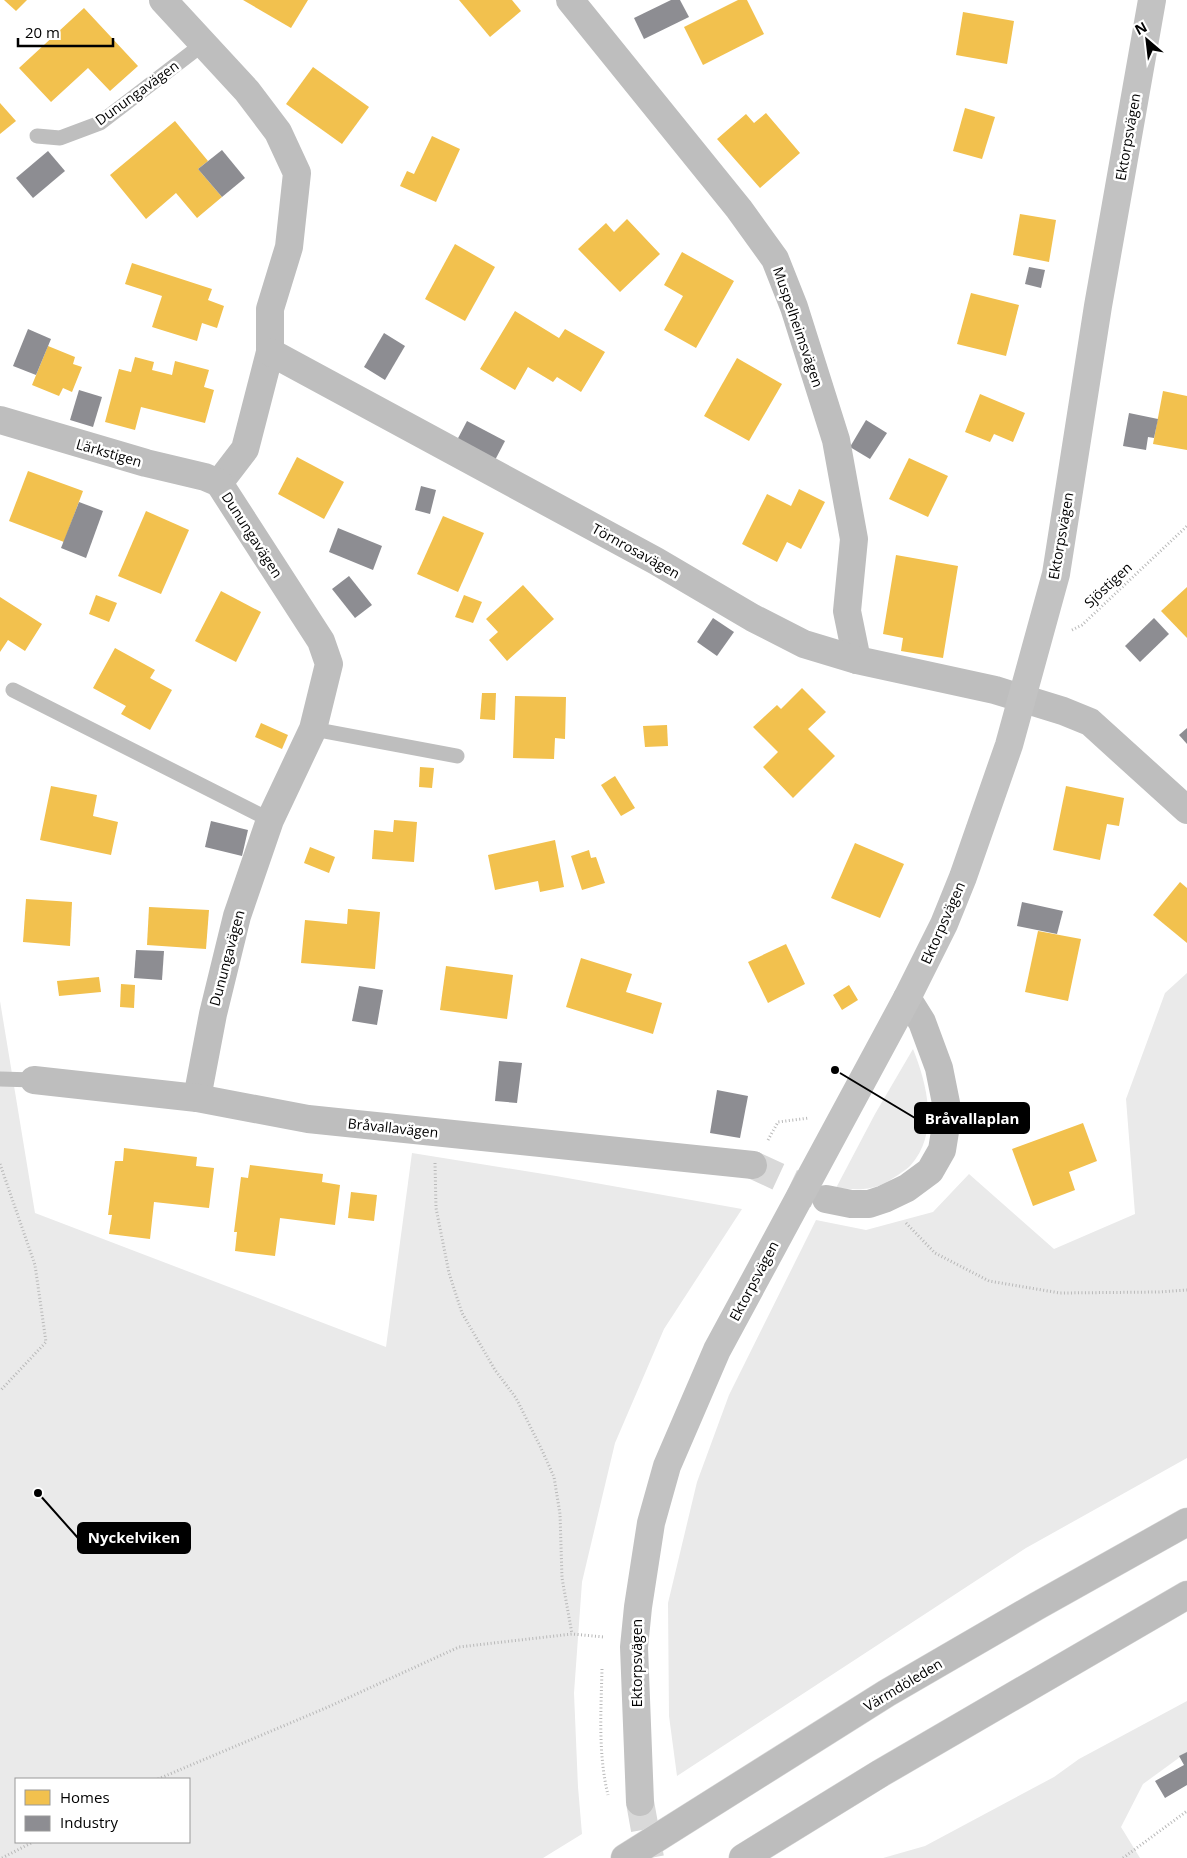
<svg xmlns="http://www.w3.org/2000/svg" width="1187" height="1858" viewBox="0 0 1187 1858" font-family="'Open Sans',sans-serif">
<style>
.green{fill:#eaeaea;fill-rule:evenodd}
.homes{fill:#f2c14e}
.industry{fill:#8d8d92}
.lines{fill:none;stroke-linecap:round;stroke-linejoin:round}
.street-tunnel{stroke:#d9d9d9;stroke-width:28;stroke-dasharray:28 14;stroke-linecap:butt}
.secondary-tunnel{stroke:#d9d9d9;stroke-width:28;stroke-dasharray:28 14;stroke-linecap:butt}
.highway-casing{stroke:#dbdbdb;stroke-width:29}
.path{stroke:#b8b8b8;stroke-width:3;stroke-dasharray:1 2.5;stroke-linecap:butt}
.lane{stroke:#bebebe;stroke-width:15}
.street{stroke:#bebebe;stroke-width:28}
.secondary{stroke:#c2c2c2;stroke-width:28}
.highway{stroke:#bdbdbd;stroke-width:28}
.labels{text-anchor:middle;stroke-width:5;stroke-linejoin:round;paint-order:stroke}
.street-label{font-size:14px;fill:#000;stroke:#fff}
.leader{fill:none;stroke:#000;stroke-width:2}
.callout-dot{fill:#000;stroke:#fff;stroke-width:2}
.callout{fill:#000;stroke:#000;stroke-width:2}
.callout-label{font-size:15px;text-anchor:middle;font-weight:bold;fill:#fff}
</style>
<rect width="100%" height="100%" fill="#fff"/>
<!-- green -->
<g class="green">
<polygon points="1187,973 1187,1458 1026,1548 677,1776 669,1716 668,1603 697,1482 729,1395 816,1220 866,1230 933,1212 969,1174 1054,1249 1135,1214 1126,1099 1165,993"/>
<path d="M0,1001L35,1213L386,1347L412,1153L556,1176L742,1209L664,1329L615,1443L582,1582L574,1693L578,1787L582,1834L543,1858H0ZM16,1779H189V1842H16Z"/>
<path d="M913,1049C927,1084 940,1134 910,1166C907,1169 902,1172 898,1175C886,1183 877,1188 863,1189C854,1190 844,1188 836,1188L875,1114Z"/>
<polygon points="1187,1701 1187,1752 1143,1784 1121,1827 1140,1858 883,1858 925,1846 1054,1777 1079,1759"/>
</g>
<!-- homes -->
<g class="homes">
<polygon points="4,0 27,0 16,11"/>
<polygon points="243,0 308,0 291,28"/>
<polygon points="459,0 512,0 521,11 490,37"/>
<polygon points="738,0 747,0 764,34 703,65 684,27"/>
<polygon points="84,8 138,66 110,91 88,68 51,102 19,68"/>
<polygon points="963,12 1014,21 1007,64 956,55"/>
<polygon points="313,67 369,107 342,144 286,104"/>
<polygon points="0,103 16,121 0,134"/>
<polygon points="965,108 995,117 982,159 953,151"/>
<polygon points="766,113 800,153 760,188 717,139 746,114 754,123"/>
<polygon points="175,121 208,161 198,169 222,197 197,218 176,193 146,219 110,175"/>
<polygon points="432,136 460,149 436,202 400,186 407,171 414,174"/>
<polygon points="1020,214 1056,220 1049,262 1013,255"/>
<polygon points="627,219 660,254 620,292 578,249 606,223 614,232"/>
<polygon points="455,244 495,267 465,321 425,299"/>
<polygon points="682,252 734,281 696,348 664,330 683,296 664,285"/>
<polygon points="132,263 212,289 208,300 224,306 217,328 202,323 197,341 152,327 162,296 125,284"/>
<polygon points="971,293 1019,305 1006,356 957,344"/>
<polygon points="515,311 559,338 565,329 605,352 581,392 557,377 553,382 528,367 515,390 480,369"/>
<polygon points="48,346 75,357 73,364 82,367 72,392 63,388 59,396 32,385"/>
<polygon points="135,357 154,362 152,370 172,375 175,361 209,370 204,387 214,390 205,423 141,407 135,430 105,422 119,369 131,372"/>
<polygon points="737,358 782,384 749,441 704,416"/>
<polygon points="1163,391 1187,396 1187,450 1153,444"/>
<polygon points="980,394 1025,413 1013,442 994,434 990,442 965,432"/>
<polygon points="297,457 344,482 324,519 278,494"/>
<polygon points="909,458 948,476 928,517 889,499"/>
<polygon points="28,471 83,491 64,542 9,521"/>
<polygon points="799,489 825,502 801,549 787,542 777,562 742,544 767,494 791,506"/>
<polygon points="146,511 189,530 161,594 118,576"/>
<polygon points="443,516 484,533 458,592 417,574"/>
<polygon points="896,555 958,566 943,658 901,651 903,638 883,634"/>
<polygon points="523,585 554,619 507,661 489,640 498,632 486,619"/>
<polygon points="1187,587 1187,638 1161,611"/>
<polygon points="221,591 261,612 236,662 195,641"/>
<polygon points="96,595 117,603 109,622 89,614"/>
<polygon points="464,595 482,602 473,623 455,617"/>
<polygon points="0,597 42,624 25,651 8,640 0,652"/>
<polygon points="115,648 155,670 150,678 172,690 150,730 121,714 126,706 93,688"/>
<polygon points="802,688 826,712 808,729 835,756 793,798 763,767 778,752 753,727 777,705 781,709"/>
<polygon points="482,693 496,693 495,720 480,719"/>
<polygon points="515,696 566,697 565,739 555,738 554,759 513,758"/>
<polygon points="261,723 288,735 282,749 255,737"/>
<polygon points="667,725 668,746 645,747 643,726"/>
<polygon points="420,767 434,768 432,788 419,787"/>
<polygon points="615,776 635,808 621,816 601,785"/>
<polygon points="51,786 97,795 93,816 118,822 111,855 40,840"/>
<polygon points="1066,786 1124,798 1119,826 1107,824 1100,860 1053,850"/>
<polygon points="394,820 417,822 414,862 372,859 374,830 393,832"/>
<polygon points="555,840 564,887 540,892 538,881 495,890 488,855"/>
<polygon points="855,843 904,864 880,918 831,898"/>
<polygon points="310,847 335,857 329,873 304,863"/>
<polygon points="589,850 591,858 596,857 605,883 582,890 571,856"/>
<polygon points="1180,882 1187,888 1187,943 1153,915"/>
<polygon points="26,899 72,902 70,946 23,942"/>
<polygon points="149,907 209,910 206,949 147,945"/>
<polygon points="348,909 380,912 375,969 301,963 305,920 347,924"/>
<polygon points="1038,931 1081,939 1068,1001 1025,992"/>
<polygon points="786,944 805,984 768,1003 748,962"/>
<polygon points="581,958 632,974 626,992 662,1003 653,1034 566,1007"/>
<polygon points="446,966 513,975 507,1019 440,1010"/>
<polygon points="99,977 101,992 59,996 57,981"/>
<polygon points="121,984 135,985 134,1008 120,1007"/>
<polygon points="849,985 858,1000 842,1010 833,995"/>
<polygon points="1083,1123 1097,1161 1069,1172 1075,1190 1033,1206 1012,1149"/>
<polygon points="124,1148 197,1157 196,1166 214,1168 209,1208 154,1202 150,1239 109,1234 112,1215 108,1215 115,1161 123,1161"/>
<polygon points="250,1165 323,1174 322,1182 340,1185 335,1225 280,1218 275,1256 235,1251 237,1232 234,1232 241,1177 248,1178"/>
<polygon points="351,1192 377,1195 374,1221 348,1218"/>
</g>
<!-- industry -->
<g class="industry">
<polygon points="671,0 680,0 689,17 644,39 634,18"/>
<polygon points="222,150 245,178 222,197 198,169"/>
<polygon points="48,151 65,171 33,198 16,178"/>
<polygon points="1029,267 1045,270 1041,288 1025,284"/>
<polygon points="28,329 51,339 36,375 13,366"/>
<polygon points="384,333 405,346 385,380 364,367"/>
<polygon points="79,390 102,397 93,427 70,420"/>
<polygon points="1129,413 1158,419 1154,438 1148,437 1146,450 1123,446"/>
<polygon points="866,420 887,433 870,459 850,447"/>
<polygon points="467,421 505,441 493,464 455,444"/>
<polygon points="421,486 436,490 430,514 415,510"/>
<polygon points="79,502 103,511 86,558 61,548"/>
<polygon points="338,528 382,546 373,570 329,552"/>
<polygon points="349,576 372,605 355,618 332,589"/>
<polygon points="713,618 734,632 717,656 697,642"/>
<polygon points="1154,618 1169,634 1140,662 1125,646"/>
<polygon points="1187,728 1187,744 1179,735"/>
<polygon points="211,821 248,830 242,856 205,847"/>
<polygon points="1022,902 1063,911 1057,934 1017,926"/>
<polygon points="136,950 164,951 162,980 134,978"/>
<polygon points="359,986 383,990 377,1025 352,1021"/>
<polygon points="499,1061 522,1063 517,1103 495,1101"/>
<polygon points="717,1090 748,1096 740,1138 710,1133"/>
<polygon points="1187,1752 1187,1785 1165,1798 1155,1781 1184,1765 1179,1756"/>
</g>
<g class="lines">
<!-- street-tunnel -->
<polyline class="street-tunnel" points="753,1165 824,1198"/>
<!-- secondary-tunnel -->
<polyline class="secondary-tunnel" points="640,1802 650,1858"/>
<!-- highway casing -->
<g class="highway-casing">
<g id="highway">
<polyline points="625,1858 887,1693 1037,1606 1187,1522"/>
<polyline points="743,1858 881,1773 1187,1595"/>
</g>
</g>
<!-- path -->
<g class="path">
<polyline points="1072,630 1082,625 1187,526"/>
<polyline points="768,1140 778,1122 809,1118"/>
<polyline points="435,1163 436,1208 449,1273 462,1313 495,1370 516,1398 541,1448 554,1477 560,1514 562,1578 572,1634"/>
<polyline points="0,1164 35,1265 46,1342 0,1391"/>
<polyline points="906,1223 935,1253 989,1281 1060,1293 1159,1292 1187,1290"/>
<path d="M602,1669C601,1711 598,1754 608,1795"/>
<polyline points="158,1779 328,1707 459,1647 572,1634 604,1637"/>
<polyline points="2,1858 33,1842"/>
<polyline points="1123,1858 1187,1811"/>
</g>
<!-- lane -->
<g class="lane">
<polyline points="37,136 60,138 100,123 203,44"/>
<polyline points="13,690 270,820"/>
<polyline points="313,729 457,756"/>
<polyline points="0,1079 34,1080"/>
</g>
<!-- street -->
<g class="street">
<polyline points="163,0 247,91 278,132 297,173 289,247 270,309 270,352 245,449 219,483 321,641 329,664 313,729 270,820 237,916 213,1014 197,1098"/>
<polyline points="570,0 739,209 775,259 794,307 836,440 854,539 847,611 857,660"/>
<polyline points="270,352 656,561 753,618 804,644 857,660 995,690 1063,711 1090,722 1187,810"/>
<polyline points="0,420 146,463 205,477 219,483"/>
<polyline points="34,1080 197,1098 308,1119 753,1165"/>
<polyline points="826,1199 851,1204 869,1204 884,1199 907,1188 930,1171 942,1150 948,1113 939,1068 922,1022 907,998"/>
</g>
<!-- secondary -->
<polyline class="secondary" points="640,1802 634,1647 638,1607 651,1523 667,1466 717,1350 907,998 944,924 963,877 1009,745 1056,574 1098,306 1152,0"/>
<!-- highway -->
<use href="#highway" class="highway"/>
</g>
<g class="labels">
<!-- street labels -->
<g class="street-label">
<text transform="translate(137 93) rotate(-36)" y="5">Dunungavägen</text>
<text transform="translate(1128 137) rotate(-80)" y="5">Ektorpsvägen</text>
<text transform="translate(798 327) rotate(71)" y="5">Muspelheimsvägen</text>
<text transform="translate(109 453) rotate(16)" y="5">Lärkstigen</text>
<text transform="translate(252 535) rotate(57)" y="5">Dunungavägen</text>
<text transform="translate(1061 536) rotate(-80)" y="5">Ektorpsvägen</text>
<text transform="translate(636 551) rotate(29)" y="5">Törnrosavägen</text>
<text transform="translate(1108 585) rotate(-43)" y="5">Sjöstigen</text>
<text transform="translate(943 923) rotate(-66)" y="5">Ektorpsvägen</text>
<text transform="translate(227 958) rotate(-75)" y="5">Dunungavägen</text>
<text transform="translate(393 1128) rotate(6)" y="5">Bråvallavägen</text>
<text transform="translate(754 1281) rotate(-62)" y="5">Ektorpsvägen</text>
<text transform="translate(637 1663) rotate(-90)" y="5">Ektorpsvägen</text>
<text transform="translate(903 1685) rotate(-31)" y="5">Värmdöleden</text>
</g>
</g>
<!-- callouts -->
<path class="leader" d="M835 1070L915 1118M38 1493L78 1538"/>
<g class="callout-dot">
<circle cx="835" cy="1070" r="5"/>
<circle cx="38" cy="1493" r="5"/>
</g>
<g class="callout">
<rect x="915" y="1103" width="114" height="30" rx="5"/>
<rect x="78" y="1523" width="112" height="30" rx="5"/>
</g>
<g class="callout-label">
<text x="972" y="1124">Bråvallaplan</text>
<text x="134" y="1543">Nyckelviken</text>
</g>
<!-- legend -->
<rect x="15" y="1778" width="175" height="65" fill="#ffffff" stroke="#999999"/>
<rect x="25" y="1790" width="25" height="15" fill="#f2c14e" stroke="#999999"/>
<text x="60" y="1803" font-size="15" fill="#000000">Homes</text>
<rect x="25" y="1816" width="25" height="15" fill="#8d8d92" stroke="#999999"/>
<text x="60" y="1828" font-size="15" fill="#000000">Industry</text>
<!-- north arrow -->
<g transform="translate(1147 40) rotate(332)" stroke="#ffffff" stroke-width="4" paint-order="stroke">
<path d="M0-4L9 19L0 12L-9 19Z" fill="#000000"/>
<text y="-8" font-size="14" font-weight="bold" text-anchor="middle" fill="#000000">N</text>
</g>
<!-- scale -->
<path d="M18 38v8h95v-8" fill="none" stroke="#000000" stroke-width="2.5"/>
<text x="25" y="38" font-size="15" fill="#000000" stroke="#ffffff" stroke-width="4" paint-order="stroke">20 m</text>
</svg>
